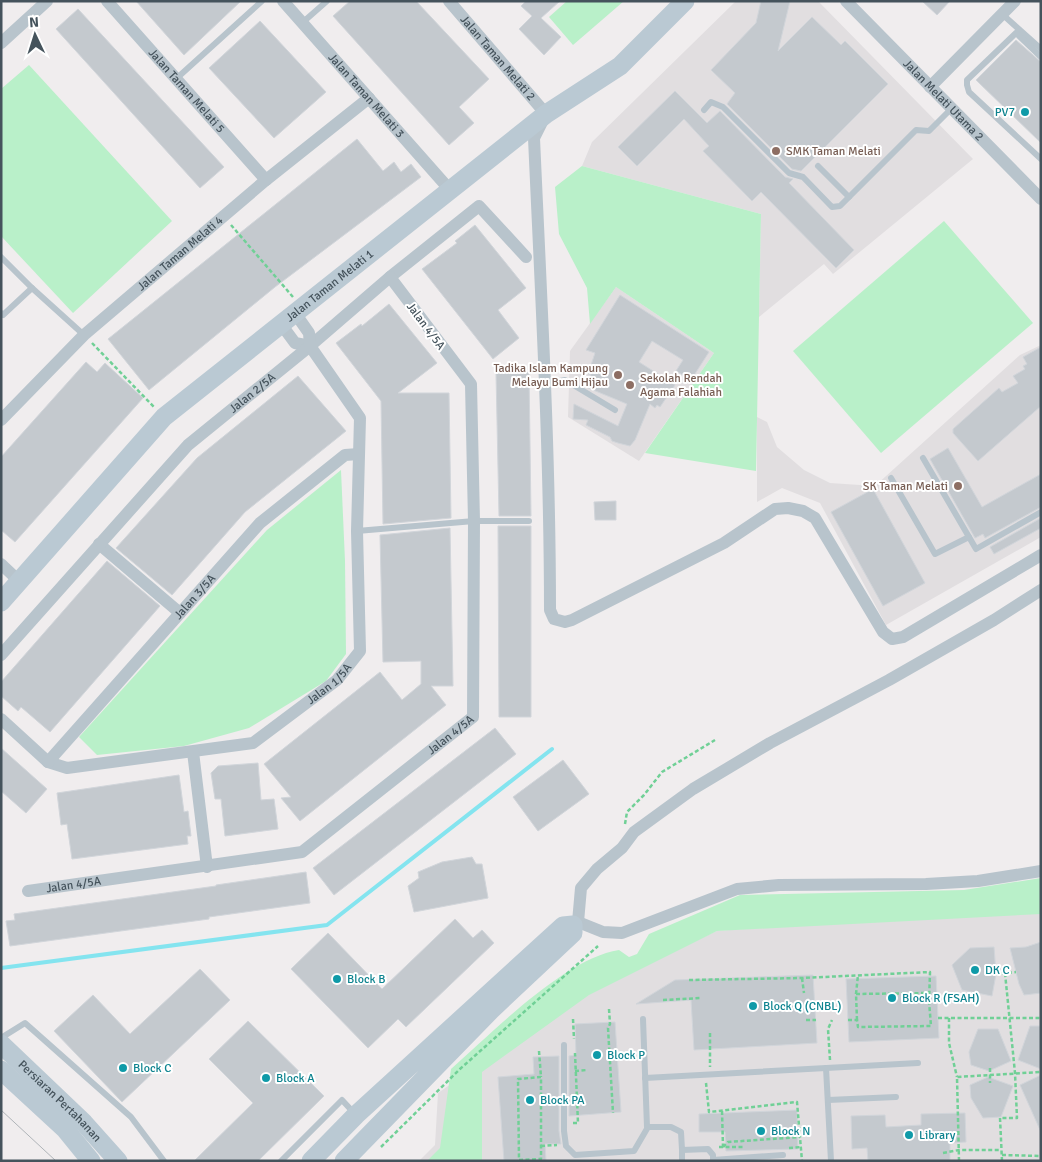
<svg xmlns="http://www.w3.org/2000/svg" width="1042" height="1162" viewBox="0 0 1042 1162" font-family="Signika,sans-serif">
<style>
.education{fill:#e1dee0}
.green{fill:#b9f0c9}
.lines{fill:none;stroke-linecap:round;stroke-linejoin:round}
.stream{stroke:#84e4ef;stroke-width:4}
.building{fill:#c4c9ce;stroke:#d1d5da}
.path{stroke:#70d096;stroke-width:2.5;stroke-dasharray:4 2.5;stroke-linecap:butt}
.lane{stroke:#b8c4cc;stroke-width:6}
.street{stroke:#b8c4cc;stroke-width:12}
.secondary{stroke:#bac9d3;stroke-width:19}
.tram{stroke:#afb4b8;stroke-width:1}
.culture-dot{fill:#0f9aa8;stroke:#fff;stroke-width:2}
.education-dot{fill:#8d6e63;stroke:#fff;stroke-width:2}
.labels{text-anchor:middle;stroke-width:4;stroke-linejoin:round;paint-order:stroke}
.street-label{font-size:12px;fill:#45535c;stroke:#fff}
.culture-label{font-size:12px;fill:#0d838f;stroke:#fff;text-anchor:start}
.education-label{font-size:12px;fill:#785e54;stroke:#fff;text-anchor:start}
</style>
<rect width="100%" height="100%" fill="#f0edee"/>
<!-- education -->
<g class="education">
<polygon points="736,1 818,1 973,159 833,274 824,264 759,317 761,214 582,166 592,142"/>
<polygon points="616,287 714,353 639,461 568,417 570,351"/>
<polygon points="1041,345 1041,537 886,625 820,503 782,488 757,502 757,417 767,422 777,447 804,470 830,483 875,486 1020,355"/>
<polygon points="1041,911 1041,1161 419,1161 435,1145 438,1093 585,991 717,931 979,912"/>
</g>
<!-- green -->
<g class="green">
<polygon points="567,1 624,1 573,45 549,17"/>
<polygon points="29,65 172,221 73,313 1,236 1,89"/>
<polygon points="582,166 761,214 756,471 645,453 714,353 616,287 590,324 587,288 559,234 555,187"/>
<polygon points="944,221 1033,323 881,453 793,351"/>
<polygon points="341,470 345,561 346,654 326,681 249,728 184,746 97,755 79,737 267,530"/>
<path d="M1041,878V914L717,931L589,995L482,1072V1161H427L440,1148L451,1069C492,1033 565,958 619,950L629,957L637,954L649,934L740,895L964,890Z"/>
</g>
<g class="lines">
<!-- stream -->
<polyline class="stream" points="1,968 327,925 552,749"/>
</g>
<!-- building -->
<g class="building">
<polygon points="136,1 241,1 184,55"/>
<polygon points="350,1 416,1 489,79 459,107 474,123 449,145 333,16"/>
<polygon points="526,1 560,1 541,18 561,37 544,55 519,29 532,16 521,6"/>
<polygon points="761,1 790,1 778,51 812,17 841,45 845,41 888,84 801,171 792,169 727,104 735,93 711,70 756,23"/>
<polygon points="922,1 950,1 937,15"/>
<polygon points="78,9 224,167 200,188 56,29"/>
<polygon points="260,21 326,92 274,138 209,68"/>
<polygon points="1016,40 1041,62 1041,143 976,80"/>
<polygon points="675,91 707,123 720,111 785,177 793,179 789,183 854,250 836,268 761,192 752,201 703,151 709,146 684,119 637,166 618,147"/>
<polygon points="357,139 383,171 394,162 401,172 411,164 421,177 275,287 149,390 108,339"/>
<polygon points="475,225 526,288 498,310 519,338 493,359 422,269 457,243 455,241"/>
<polygon points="620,295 709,352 691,380 676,371 683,360 652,341 639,362 675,385 660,407 657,405 655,408 650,404 635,440 630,446 618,443 612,441 610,437 586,425 588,420 573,419 574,404 618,426 627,404 586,387 591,375 588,374 595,353 586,350"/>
<polygon points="389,304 437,363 398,393 449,393 451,518 383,524 381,401 336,343 361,324 362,326"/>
<polygon points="1041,347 1041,406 978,461 953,433 953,429 999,388 1002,392 1018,383 1013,376 1025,369 1023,366 1027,364 1023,357"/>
<polygon points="86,362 97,372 105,363 143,398 15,542 1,530 1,457"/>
<polygon points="529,372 531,515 531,516 499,516 496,373"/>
<polygon points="298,376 346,431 245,512 172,595 116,548 197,458"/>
<polygon points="948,448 982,507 1041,474 1041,507 985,538 983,534 975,538 930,459"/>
<polygon points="873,489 925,583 883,606 831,512"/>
<polygon points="616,501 616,520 595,520 594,502"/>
<polygon points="1041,518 1041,528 994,554 990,547"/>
<polygon points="498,526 531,526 531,717 499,717"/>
<polygon points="450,528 453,686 431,686 446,705 300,821 281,798 291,797 264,764 380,672 402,700 421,684 421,661 383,662 380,535"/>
<polygon points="107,561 160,606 50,732 21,707 18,711 1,696 1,682"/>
<polygon points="495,728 516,754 334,895 313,868"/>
<polygon points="1,748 47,789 26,813 1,791"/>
<polygon points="563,760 589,794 538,831 513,797"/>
<polygon points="258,763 261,800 274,799 278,829 225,836 221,799 215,799 211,773 218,766"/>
<polygon points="179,775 184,812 188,811 191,836 187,836 188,844 72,859 67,824 61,825 57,793"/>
<polygon points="472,857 476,864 482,864 488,898 414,912 408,886 419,878 418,872 442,862"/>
<polygon points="306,872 310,903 209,917 209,919 10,946 6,921 15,920 14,914 216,886 216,885"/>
<polygon points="455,919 473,938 482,930 494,943 406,1027 398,1019 368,1048 291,969 328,933 382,989"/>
<polygon points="1041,942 1041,993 1024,995 1019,984 1010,948 1026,947"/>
<polygon points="994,947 996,974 992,996 962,990 952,965 970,948"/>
<polygon points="200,969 230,1000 122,1102 54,1031 93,995 130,1034"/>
<polygon points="813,975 817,1043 694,1050 691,1000 636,1004 675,980"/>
<polygon points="936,976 939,1038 849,1042 846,979"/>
<polygon points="248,1021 324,1096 258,1161 194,1161 253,1103 209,1059"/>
<polygon points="615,1022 621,1112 569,1116 569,1056 576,1055 575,1024"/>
<polygon points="1030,1026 1041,1026 1041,1069 1018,1060"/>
<polygon points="978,1029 998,1029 1011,1061 989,1071 971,1065 969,1052"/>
<polygon points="559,1056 559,1131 561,1144 545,1144 546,1161 504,1161 498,1077 534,1074 533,1057"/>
<polygon points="1041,1075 1041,1132 1020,1085"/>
<polygon points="988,1077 1013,1086 1001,1117 983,1118 971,1098 970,1085"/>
<polygon points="797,1110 798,1149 726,1151 725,1132 699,1132 699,1114"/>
<polygon points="965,1113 966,1142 950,1143 950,1161 868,1161 867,1148 852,1149 851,1116 885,1115 886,1127 921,1125 921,1114"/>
</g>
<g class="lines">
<!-- path -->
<g class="path">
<polyline points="231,225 293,297"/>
<polyline points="92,343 154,407"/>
<polyline points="625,824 627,812 644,795 662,772 715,740"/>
<polyline points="995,974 1016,972"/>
<polyline points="802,978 804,993"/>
<polyline points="689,980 802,978 930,972 929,1003"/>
<polyline points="856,994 858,975"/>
<polyline points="663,1000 701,998"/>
<polyline points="609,1009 610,1024 608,1028 613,1113"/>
<polyline points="938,1018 1041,1018"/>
<polyline points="949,1018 949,1043 957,1077"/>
<polyline points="573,1019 574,1039"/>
<polyline points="806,1020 816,1020"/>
<polyline points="848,1020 857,1020 858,1027 931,1026 929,1001"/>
<polyline points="857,1020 856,994 928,993"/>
<polyline points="710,1033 710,1067"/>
<polyline points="539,1051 541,1077"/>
<polyline points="830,1060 828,1029 832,1020"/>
<polyline points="990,1068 990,1083"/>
<polyline points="575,1071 587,1070"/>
<polyline points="706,1083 709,1112 797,1102 802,1161"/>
<polyline points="722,1111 723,1147"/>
<polyline points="573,1123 578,1123 575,1053"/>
<polyline points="541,1146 557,1145"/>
<polyline points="381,1147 460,1069 598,946"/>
<polyline points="719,1147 743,1147"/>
<polyline points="723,1147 728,1142 800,1137"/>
<polyline points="789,1148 801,1147"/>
<polyline points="943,1153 959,1150 1001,1150"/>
<polyline points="1002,1155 1041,1156"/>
<polyline points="519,1160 541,1159 541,1077 518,1079 519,1160 519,1161"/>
<polyline points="959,1161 957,1077 1041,1072"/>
<polyline points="1002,1161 1000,1118 1017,1118 1015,1073 1005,973"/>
</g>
<!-- lane -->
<g class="lane">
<polyline points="1002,14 1041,49"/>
<polyline points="302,23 327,1"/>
<polyline points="1041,57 1016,33 967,80 967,85 969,92 1041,159"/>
<polyline points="177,78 262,1"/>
<polyline points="704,110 711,102 723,107 789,173 803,177 832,207 840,206 849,197"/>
<polyline points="818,166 849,197 916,130 929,131 951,109"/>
<polyline points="1,257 32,288 84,335"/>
<polyline points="1,313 3,315 32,288"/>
<polyline points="545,384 565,380 615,410"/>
<polyline points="923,458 976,549 1041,512"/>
<polyline points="891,478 935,554 969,537"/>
<polyline points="357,531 474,521 529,521"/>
<polyline points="643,1019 647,1127 671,1127 681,1132 682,1150 708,1149 713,1155 713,1161"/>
<polyline points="1,1038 25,1023 131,1117 164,1161"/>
<polyline points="564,1045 564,1131 566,1146 575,1155 634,1151 648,1127"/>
<polyline points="826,1068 831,1161"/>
<polyline points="645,1078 918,1063"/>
<polyline points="828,1100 896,1097"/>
<polyline points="682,1150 682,1161"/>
<polyline points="713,1160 783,1155"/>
<polyline points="281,1161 342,1100 355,1114"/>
</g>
<!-- street -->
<g class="street">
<path id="s1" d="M107,1L266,180"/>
<path id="s2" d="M283,1L450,190"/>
<path id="s3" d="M449,1L546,114L534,138C541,296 550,453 550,610L554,619L565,622L572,620L724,543L775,509L788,508L803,511L815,518L883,632L892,639L903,637L1041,555"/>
<path id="s4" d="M846,1L1041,199"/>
<polyline points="1,43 47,1"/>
<polyline points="930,87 1015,1"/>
<polyline points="281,324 295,343 310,346"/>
<path id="s5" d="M1,420L84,335L266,180L369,98"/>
<polyline points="99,544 180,613"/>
<polyline points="1,564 19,581"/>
<path id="s6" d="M1,655L188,445L310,346L390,277L479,206L526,257"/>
<path id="s7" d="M1,719L48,762L67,768L253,743L337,680L360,651L357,531L360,418L310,346L309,333L295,313"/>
<polyline points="193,752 207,867"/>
<path id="s8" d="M48,762L260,523L345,455L359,454"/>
<path id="s9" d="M28,891L302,852L473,717L474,521L471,384L390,277"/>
<polyline points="578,922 603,932 622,933 737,889 779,885 926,884 978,881 1041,871"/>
<polyline points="573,925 578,922 581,888 597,869 622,848 634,832 693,789 770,743 889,680 994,620 1041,590"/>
</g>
<!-- secondary -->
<g class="secondary">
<path id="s10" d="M1,602L164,417L546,114L620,66L685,1"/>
<path id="s11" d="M1,1044L84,1123L118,1161"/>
<polyline points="1,1070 65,1129 91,1161"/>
<polyline points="311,1161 356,1115 563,926 573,925 573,933 491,1010 344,1161"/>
</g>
<!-- tram -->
<polyline class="tram" points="1,1110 56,1161"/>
</g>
<!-- markers -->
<g class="culture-dot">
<circle cx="1025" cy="112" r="5"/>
<circle cx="975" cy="970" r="5"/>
<circle cx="337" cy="979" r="5"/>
<circle cx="892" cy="998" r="5"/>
<circle cx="753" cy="1006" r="5"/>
<circle cx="597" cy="1055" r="5"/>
<circle cx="123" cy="1068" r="5"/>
<circle cx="266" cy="1078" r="5"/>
<circle cx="530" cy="1100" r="5"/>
<circle cx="761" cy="1131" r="5"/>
<circle cx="909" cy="1135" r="5"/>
</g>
<g class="education-dot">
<circle cx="776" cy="151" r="5"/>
<circle cx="618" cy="375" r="5"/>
<circle cx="630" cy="385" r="5"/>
<circle cx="958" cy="486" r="5"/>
</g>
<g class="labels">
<!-- street labels -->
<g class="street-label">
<text dy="4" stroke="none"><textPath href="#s3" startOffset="75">Jalan Taman Melati 2</textPath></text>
<text dy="4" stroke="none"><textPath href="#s1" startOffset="120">Jalan Taman Melati 5</textPath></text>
<text dy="4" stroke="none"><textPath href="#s2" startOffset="126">Jalan Taman Melati 3</textPath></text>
<text dy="4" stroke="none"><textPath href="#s4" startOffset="139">Jalan Melati Utama 2</textPath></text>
<text dy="4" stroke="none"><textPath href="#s5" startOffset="245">Jalan Taman Melati 4</textPath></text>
<text dy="4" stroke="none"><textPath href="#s10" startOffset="458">Jalan Taman Melati 1</textPath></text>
<text transform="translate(426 326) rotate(53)" y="4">Jalan 4/5A</text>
<text dy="4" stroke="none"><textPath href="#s6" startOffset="364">Jalan 2/5A</textPath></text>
<text dy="4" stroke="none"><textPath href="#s8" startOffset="221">Jalan 3/5A</textPath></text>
<text dy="4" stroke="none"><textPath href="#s7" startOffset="368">Jalan 1/5A</textPath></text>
<text dy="4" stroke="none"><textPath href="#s9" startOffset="466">Jalan 4/5A</textPath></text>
<text dy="4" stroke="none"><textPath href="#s9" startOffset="46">Jalan 4/5A</textPath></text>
<text dy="4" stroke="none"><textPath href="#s11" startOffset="82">Persiaran Pertahanan</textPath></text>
</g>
<!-- culture labels -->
<g class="culture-label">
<text x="1015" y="116" text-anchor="end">PV7</text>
<text x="985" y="974">DK C</text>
<text x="347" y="983">Block B</text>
<text x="902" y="1002">Block R (FSAH)</text>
<text x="763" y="1010">Block Q (CNBL)</text>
<text x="607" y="1059">Block P</text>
<text x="133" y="1072">Block C</text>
<text x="276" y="1082">Block A</text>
<text x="540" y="1104">Block PA</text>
<text x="771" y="1135">Block N</text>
<text x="919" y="1139">Library</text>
</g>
<!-- education labels -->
<g class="education-label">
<text x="786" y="155">SMK Taman Melati</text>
<text x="608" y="372" text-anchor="end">Tadika Islam Kampung<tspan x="608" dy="14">Melayu Bumi Hijau</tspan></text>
<text x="640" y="382">Sekolah Rendah<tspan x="640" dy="14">Agama Falahiah</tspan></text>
<text x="948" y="490" text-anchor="end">SK Taman Melati</text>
</g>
</g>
<!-- border -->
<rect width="1042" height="1162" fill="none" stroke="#45535c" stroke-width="5"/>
<!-- north arrow -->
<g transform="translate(35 35) rotate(356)" stroke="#ffffff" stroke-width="4" paint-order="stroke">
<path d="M0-4L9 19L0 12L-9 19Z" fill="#45535c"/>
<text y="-8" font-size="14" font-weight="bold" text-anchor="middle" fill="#45535c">N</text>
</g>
</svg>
